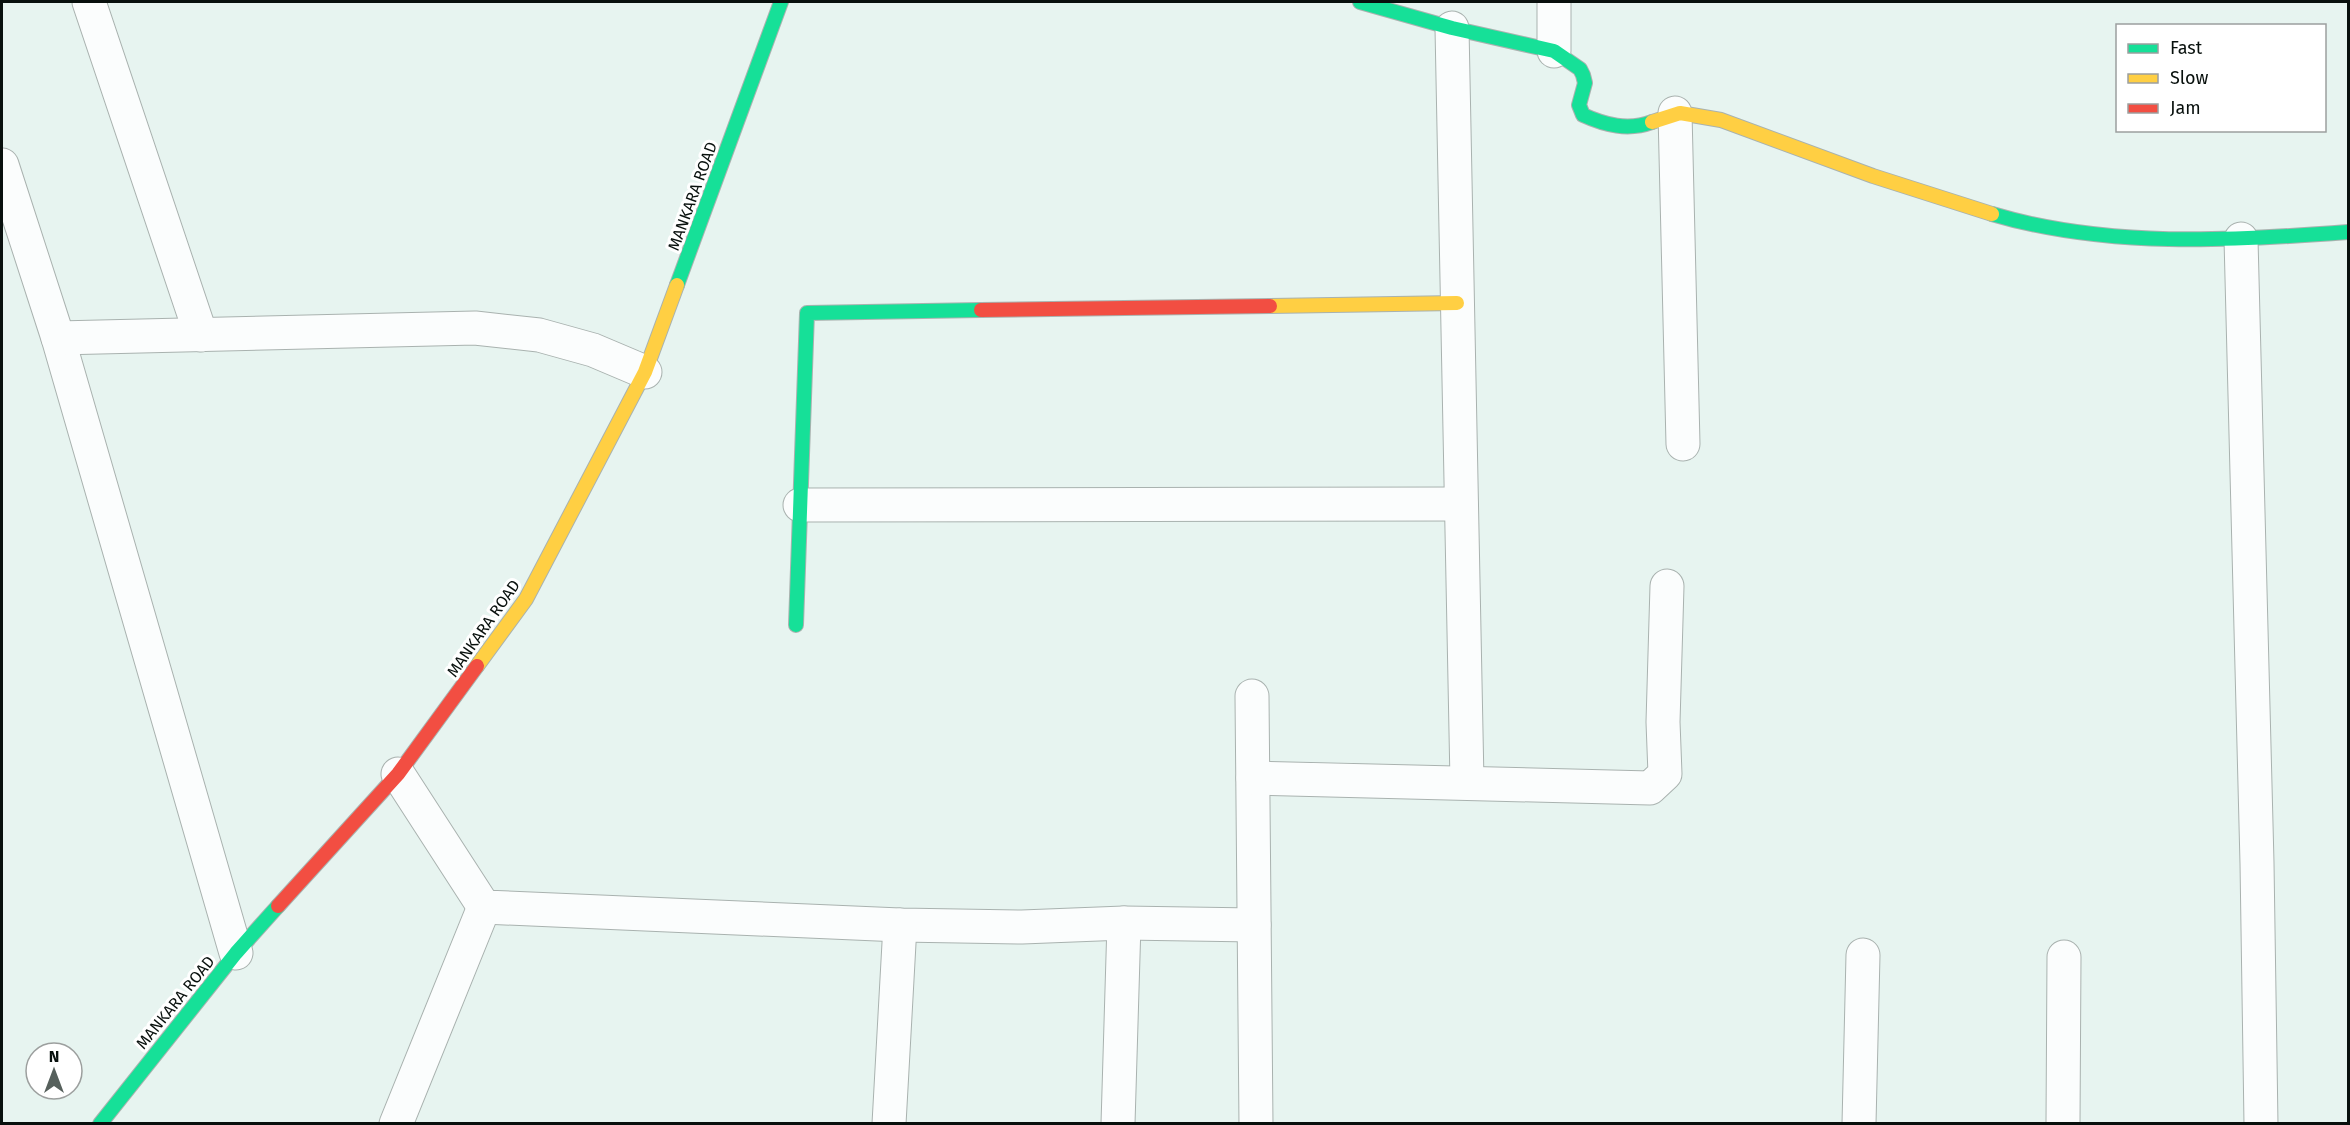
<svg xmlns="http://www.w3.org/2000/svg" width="2350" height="1125" viewBox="0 0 2350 1125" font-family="'Fira Sans',sans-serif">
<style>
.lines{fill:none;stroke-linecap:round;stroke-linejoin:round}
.street-casing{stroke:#a9b2af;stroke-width:35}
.fast-casing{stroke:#a9b2af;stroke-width:16}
.slow-casing{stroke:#a9b2af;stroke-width:16}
.jam-casing{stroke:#a9b2af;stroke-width:16}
.street{stroke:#fbfdfd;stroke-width:33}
.fast{stroke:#16e098;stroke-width:14}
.slow{stroke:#ffcf43;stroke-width:14}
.jam{stroke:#f24e42;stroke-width:14}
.labels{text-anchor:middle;stroke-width:6;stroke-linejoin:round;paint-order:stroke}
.street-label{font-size:16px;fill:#08100d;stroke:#fff}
</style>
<rect width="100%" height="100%" fill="#e7f4f0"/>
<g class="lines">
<!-- street casing -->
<g class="street-casing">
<g id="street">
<polyline points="89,2 201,335"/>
<polyline points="1452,28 1467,782"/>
<polyline points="1554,51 1554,2"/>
<polyline points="1675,113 1683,444"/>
<polyline points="2,165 58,338 236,953"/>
<polyline points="2241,239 2257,863 2261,1124"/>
<polyline points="58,338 475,328 539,335 593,350 645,372"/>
<polyline points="800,505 1461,504"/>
<polyline points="1252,696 1256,1124"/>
<polyline points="398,774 484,907 900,925 1022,927 1124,923 1254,925"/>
<polyline points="1253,778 1650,788 1665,774 1663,722 1667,586"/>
<polyline points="396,1124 484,907"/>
<polyline points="889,1124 900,925"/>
<polyline points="1118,1124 1124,923"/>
<polyline points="1859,1124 1863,955"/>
<polyline points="2063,1124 2064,957"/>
</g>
</g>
<!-- fast casing -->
<g class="fast-casing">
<g id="fast">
<path d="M1360,2L1452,28L1554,51L1580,69L1583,75L1585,83L1579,105L1583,115C1605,125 1628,131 1652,122"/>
<path d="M1992,214C2106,248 2231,241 2348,232"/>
<polyline points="677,285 781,2"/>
<polyline points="796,625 807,313 981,310"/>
<polyline points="100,1124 236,953 278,906"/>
</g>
</g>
<!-- slow casing -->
<g class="slow-casing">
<g id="slow">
<polyline points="1652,122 1680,113 1721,120 1873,176 1992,214"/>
<polyline points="1270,306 1457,303"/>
<polyline points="477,666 526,599 645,372 677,285"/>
</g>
</g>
<!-- jam casing -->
<g class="jam-casing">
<g id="jam">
<polyline points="981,310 1270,306"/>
<polyline points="278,906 398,774 477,666"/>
</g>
</g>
<!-- street -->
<use href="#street" class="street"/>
<!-- fast -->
<use href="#fast" class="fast"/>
<!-- slow -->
<use href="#slow" class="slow"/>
<!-- jam -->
<use href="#jam" class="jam"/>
</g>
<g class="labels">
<!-- street labels -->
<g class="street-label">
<text transform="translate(692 196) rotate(-70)" y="6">MANKARA ROAD</text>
<text transform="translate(483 628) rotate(-55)" y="6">MANKARA ROAD</text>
<text transform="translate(175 1002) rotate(-51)" y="6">MANKARA ROAD</text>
</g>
</g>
<!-- border -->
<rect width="2350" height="1125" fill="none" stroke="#08100d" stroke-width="6"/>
<!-- legend -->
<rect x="2116" y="24" width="210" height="108" fill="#ffffff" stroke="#9c9f9e" stroke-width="1.5"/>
<rect x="2128" y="44" width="30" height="9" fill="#16e098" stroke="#9c9f9e" stroke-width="1.5"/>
<text x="2170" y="54" font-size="18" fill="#08100d">Fast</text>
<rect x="2128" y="74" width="30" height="9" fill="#ffcf43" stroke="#9c9f9e" stroke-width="1.5"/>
<text x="2170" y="84" font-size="18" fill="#08100d">Slow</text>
<rect x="2128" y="104" width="30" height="9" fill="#f24e42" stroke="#9c9f9e" stroke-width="1.5"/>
<text x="2170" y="114" font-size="18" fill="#08100d">Jam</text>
<!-- north arrow -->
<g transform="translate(54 1071)"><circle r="28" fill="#ffffff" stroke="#9c9f9e" stroke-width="1.5"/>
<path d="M0-4.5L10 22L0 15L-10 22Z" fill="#56605c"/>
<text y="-9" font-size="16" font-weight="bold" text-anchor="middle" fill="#08100d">N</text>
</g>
</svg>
